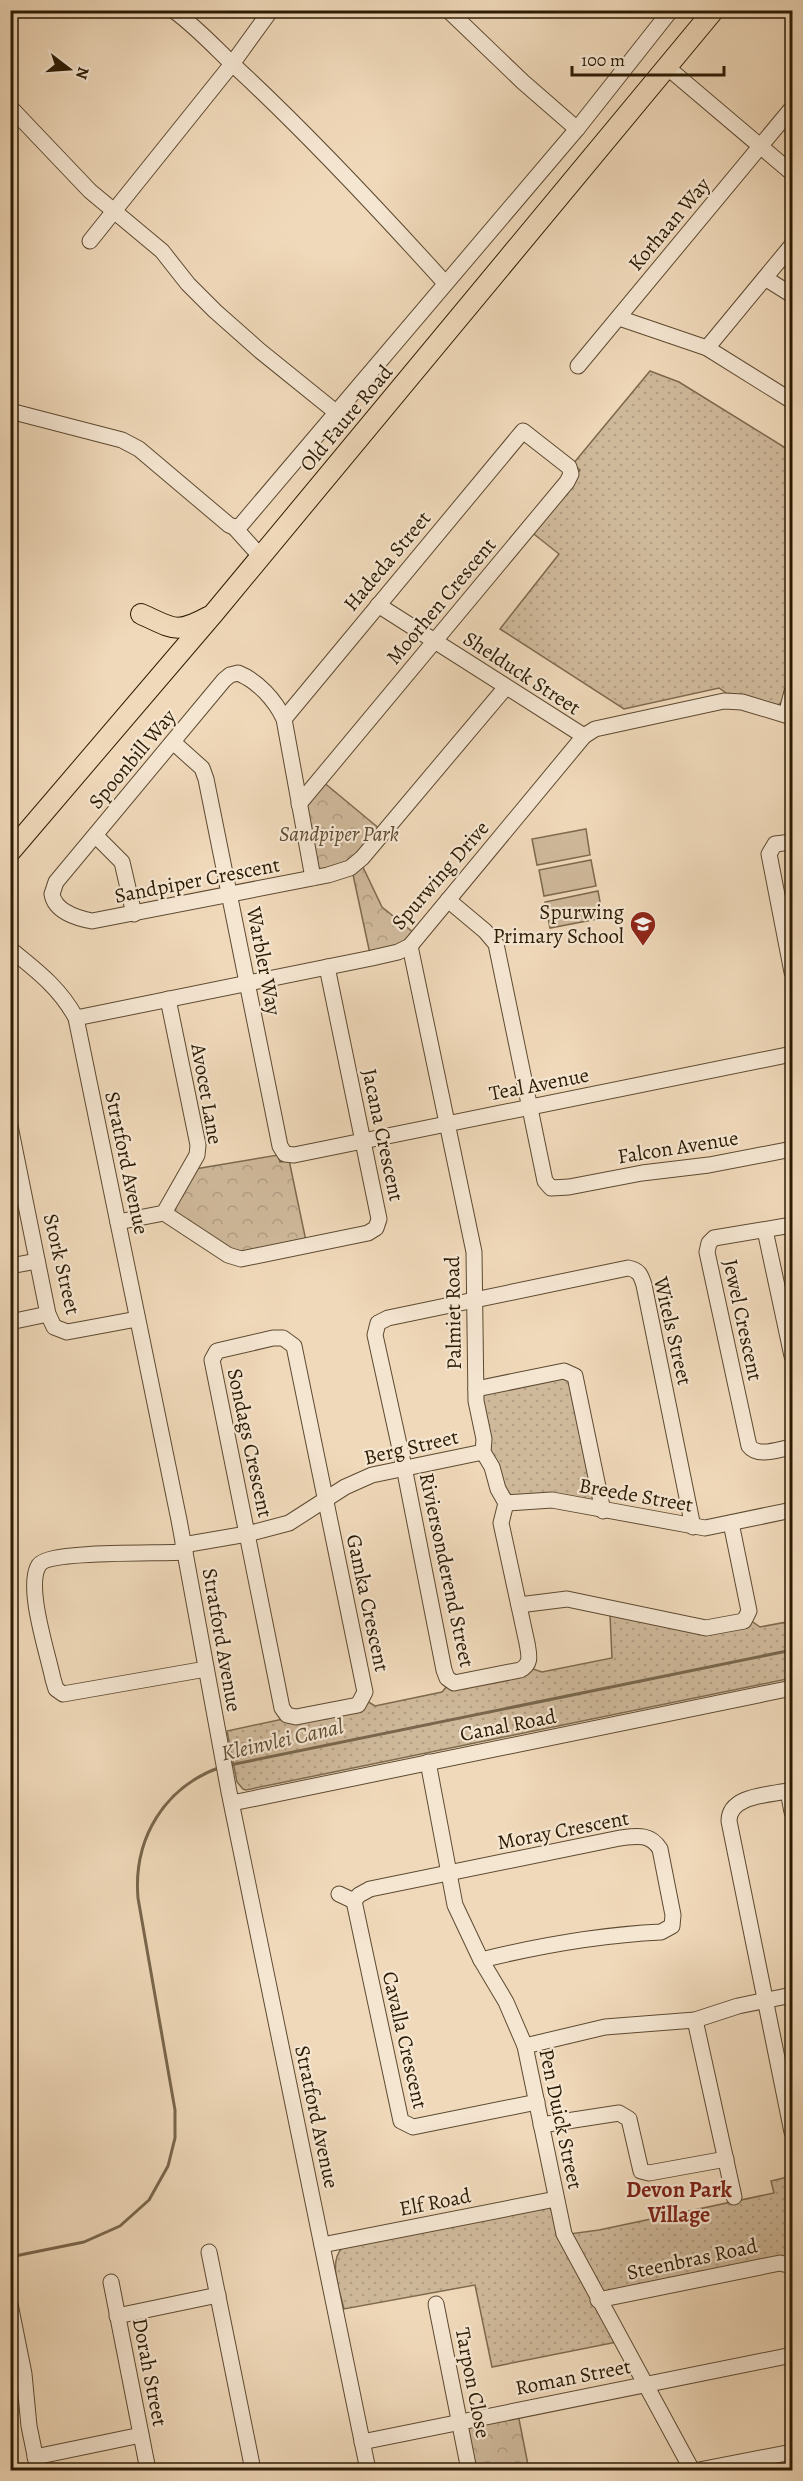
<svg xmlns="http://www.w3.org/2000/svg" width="803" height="2481" viewBox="0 0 803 2481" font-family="Alegreya,serif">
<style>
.grass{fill:url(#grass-dots);stroke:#7e6a4f;stroke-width:1.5}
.forest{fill:url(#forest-crowns);stroke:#7e6a4f;stroke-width:1.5}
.garden{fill:#cfb99b;stroke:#7e6a4f;stroke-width:1.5}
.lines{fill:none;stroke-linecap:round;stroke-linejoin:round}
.stream{stroke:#79664c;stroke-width:3}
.minor-casing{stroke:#5d4a31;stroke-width:17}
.major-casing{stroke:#2c1b03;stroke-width:22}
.minor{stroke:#f5e6d2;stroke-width:15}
.major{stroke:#f0d9ba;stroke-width:20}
.labels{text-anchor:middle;stroke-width:4.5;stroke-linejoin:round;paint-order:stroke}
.street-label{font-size:21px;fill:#2c1b03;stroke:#f5e6d2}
.park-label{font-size:21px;font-style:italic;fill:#5d4a31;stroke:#f5e6d2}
.poi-label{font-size:21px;fill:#2c1b03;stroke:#f5e6d2;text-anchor:end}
.water-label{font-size:22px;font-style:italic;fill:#604d33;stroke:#f5e6d2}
.neighbourhood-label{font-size:22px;font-weight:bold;fill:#7a1f14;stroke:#f5e6d2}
</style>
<defs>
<pattern id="grass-dots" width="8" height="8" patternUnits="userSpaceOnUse" patternTransform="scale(1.5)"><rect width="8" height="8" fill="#cfb99b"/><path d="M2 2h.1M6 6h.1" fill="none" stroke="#b29e84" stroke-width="1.8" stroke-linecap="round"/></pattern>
<pattern id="forest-crowns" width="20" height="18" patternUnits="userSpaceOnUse" patternTransform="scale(1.5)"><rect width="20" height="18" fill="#cfb99b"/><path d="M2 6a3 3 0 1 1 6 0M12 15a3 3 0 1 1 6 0" fill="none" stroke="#b29e84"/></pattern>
</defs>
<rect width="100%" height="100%" fill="#f0d9ba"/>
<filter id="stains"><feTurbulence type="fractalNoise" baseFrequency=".00333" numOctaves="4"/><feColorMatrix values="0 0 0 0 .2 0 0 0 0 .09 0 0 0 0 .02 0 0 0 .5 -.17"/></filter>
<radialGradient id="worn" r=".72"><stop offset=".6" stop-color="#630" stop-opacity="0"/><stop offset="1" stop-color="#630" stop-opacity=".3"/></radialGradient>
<!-- grass -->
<g class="grass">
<polygon points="650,371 679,382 792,452 792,676 786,698 777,706 729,695 719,688 624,709 500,629 559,554 530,531 580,470 573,464"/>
<path d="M568,1376L594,1501L515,1498C488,1485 485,1420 482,1393Z"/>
<polygon points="610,1615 709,1632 750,1620 760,1627 792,1621 792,1678 246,1790 243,1789 237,1782 227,1731 367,1701 375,1706 442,1692 448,1685 530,1668 542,1672 612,1658"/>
<polygon points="792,2176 792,2262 610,2293 597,2288 569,2234 599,2230 774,2193 771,2181"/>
<path d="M549,2206L617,2342L492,2367L475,2285L344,2309C340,2291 328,2263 342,2248Z"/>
</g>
<!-- forest -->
<g class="forest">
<polygon points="322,781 381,830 346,866 319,870 305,803"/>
<polygon points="361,863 382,907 414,933 400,946 370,954 352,870"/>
<polygon points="278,1155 280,1162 289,1160 306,1241 236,1255 172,1210 195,1169"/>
<polygon points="518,2414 529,2470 473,2470 466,2427"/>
</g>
<!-- garden -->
<g class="garden">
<polygon points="586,829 590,855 537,865 532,839"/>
<polygon points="591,860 596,886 544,896 539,870"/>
<polygon points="598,891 603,918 550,928 545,902"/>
</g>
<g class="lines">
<!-- stream -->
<g class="stream">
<polyline points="230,1765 792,1650"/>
<path d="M10,2257L84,2242L120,2226L149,2200L168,2166L175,2138V2110L138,1898C133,1839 164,1787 221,1767"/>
</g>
<!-- minor casing -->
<g class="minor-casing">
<g id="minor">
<path d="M173,10C198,28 218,51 241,72C313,139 379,210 445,283"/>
<polyline points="448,10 523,82 577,129"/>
<polyline points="668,68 792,173"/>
<polyline points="10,107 90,191 162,251 188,284 215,311 259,350 337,413"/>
<polyline points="90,241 232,64 271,10"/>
<polyline points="765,278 792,295"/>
<polyline points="619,318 707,348 792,401"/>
<polyline points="707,348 792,245"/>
<polyline points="578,366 792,108"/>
<polyline points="10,411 122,440 139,449 229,525 234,527 240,526 577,129 671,10"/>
<polyline points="234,527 261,557"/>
<polyline points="378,605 584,736"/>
<polyline points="786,715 792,692"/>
<polyline points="284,719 523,431 569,467 571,474 567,482 299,804"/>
<polyline points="173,742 202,768 206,779 280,1146 285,1154 294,1155 792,1054"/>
<polyline points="96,836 122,862 134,914"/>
<polyline points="792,842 775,844 769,854 792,972"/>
<path d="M313,878L284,719C275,700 258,681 238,673L230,675L224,680L56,882L52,894C55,912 77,918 92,921L328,875L350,868L362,858L506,687"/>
<polyline points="448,900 485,931 496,944 545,1181 551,1188 569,1187 642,1173 709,1165 792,1149"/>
<polyline points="410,946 474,1252 476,1401 484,1439 483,1452 492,1467 498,1489 506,1503"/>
<path d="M10,949C36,970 60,988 76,1018L179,1520L229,1792L368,2470"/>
<polyline points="76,1018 372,958 398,952 410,946 584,736 595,729 724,701 742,702 792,717"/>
<polyline points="10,1126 48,1314 54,1327 67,1332 137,1319"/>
<polyline points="164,1213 228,1255 241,1259 368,1233 376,1228 379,1219 327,967"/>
<polyline points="118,1222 164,1213 197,1155 198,1145 168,999"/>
<path d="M792,1225L714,1238L709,1243L707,1252L749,1446C758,1458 779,1449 792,1447"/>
<polyline points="765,1230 792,1356"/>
<polyline points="10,1266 37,1261"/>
<polyline points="10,1322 48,1314"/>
<polygon points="273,1338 283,1338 294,1346 365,1692 358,1705 296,1717 287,1715 282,1708 212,1360 217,1351"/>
<polyline points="476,1389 564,1371 575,1376 603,1511"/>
<path d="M506,1503L501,1523L527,1643C529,1655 532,1664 520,1670L454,1683L447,1678L444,1670L404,1467L375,1335L378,1323L388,1318L628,1268C639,1270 641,1275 644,1285L693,1527"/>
<polyline points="506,1503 552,1500 705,1528 792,1510"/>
<polyline points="183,1545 247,1534 289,1523 345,1487 372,1475 483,1452"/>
<path d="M185,1552C162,1554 49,1550 39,1565C25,1586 48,1654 53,1679L56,1689L63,1694L206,1669"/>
<polyline points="519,1605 567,1599 706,1628 744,1621 749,1611 731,1523"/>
<polyline points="428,1762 455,1905 481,1960 506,2002 525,2046 564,2234 692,2470"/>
<path d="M792,1790C773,1795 729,1794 729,1821L792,2132"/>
<polyline points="788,1791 792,1812"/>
<polyline points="232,1803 792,1688"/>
<polyline points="339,1894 354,1901"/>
<path d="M481,1960C542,1945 599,1935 661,1932L672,1926L673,1915L660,1849C650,1833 636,1836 620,1838L370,1889L359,1895L354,1901L401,2121L413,2127L537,2102"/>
<polyline points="695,2020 734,2197"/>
<polyline points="525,2046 605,2027 695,2020 738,2006 792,1995"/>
<polyline points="541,2125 619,2113 629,2119 641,2171 649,2173 726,2159"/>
<polyline points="322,2245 556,2199"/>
<polyline points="209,2252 253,2470"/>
<polyline points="111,2282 148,2470"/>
<polyline points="598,2300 780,2263 792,2266"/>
<polyline points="10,2304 24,2374 29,2426 38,2470"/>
<polyline points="436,2304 469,2470"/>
<polyline points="117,2316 218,2295"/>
<polyline points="362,2442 792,2355"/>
<polyline points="35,2457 141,2435"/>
<polyline points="699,2470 792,2452"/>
</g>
</g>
<!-- major casing -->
<g class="major-casing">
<g id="major">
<path d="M141,614C173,628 175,635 208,617"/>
<polyline points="10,852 214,613 714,10"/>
</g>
</g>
<!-- minor -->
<use href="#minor" class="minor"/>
<!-- major -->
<use href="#major" class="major"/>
</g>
<!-- icons -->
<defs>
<g id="school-pin" transform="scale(1.35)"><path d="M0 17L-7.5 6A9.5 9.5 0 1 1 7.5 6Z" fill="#8f2418" stroke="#f5e6d2"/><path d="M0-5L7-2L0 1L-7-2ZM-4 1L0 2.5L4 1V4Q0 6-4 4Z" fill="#fff"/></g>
</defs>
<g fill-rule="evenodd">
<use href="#school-pin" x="643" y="924"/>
</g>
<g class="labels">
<!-- street labels -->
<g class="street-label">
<text transform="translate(669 224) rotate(-50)" y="7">Korhaan Way</text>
<text transform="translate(346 418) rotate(-50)" y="7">Old Faure Road</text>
<text transform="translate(387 561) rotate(-50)" y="7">Hadeda Street</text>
<text transform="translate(441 601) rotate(-50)" y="7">Moorhen Crescent</text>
<text transform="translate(522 673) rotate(33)" y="7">Shelduck Street</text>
<text transform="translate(132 759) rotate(-50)" y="7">Spoonbill Way</text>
<text transform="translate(440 875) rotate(-49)" y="7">Spurwing Drive</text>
<text transform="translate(197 880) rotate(-11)" y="7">Sandpiper Crescent</text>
<text transform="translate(264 961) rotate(79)" y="7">Warbler Way</text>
<text transform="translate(539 1084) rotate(-11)" y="7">Teal Avenue</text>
<text transform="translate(207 1094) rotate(80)" y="7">Avocet Lane</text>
<text transform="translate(383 1135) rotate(78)" y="7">Jacana Crescent</text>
<text transform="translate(678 1147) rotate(-9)" y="7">Falcon Avenue</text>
<text transform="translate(127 1163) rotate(78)" y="7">Stratford Avenue</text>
<text transform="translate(62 1264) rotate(77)" y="7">Stork Street</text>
<text transform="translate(453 1313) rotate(-91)" y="7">Palmiet Road</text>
<text transform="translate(743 1320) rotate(78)" y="7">Jewel Crescent</text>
<text transform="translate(673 1331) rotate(77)" y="7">Witels Street</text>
<text transform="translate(250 1443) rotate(78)" y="7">Sondags Crescent</text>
<text transform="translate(411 1447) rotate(-13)" y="7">Berg Street</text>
<text transform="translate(636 1495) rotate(10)" y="7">Breede Street</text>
<text transform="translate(447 1570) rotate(78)" y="7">Riviersonderend Street</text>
<text transform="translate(368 1603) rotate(78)" y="7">Gamka Crescent</text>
<text transform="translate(222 1640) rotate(80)" y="7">Stratford Avenue</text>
<text transform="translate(508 1725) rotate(-11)" y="7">Canal Road</text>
<text transform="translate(563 1830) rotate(-11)" y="7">Moray Crescent</text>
<text transform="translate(405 2040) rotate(77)" y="7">Cavalla Crescent</text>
<text transform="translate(317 2117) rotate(78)" y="7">Stratford Avenue</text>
<text transform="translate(561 2119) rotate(78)" y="7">Pen Duick Street</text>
<text transform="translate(435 2202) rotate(-11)" y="7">Elf Road</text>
<text transform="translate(692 2259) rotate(-12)" y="7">Steenbras Road</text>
<text transform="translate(150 2372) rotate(79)" y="7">Dorah Street</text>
<text transform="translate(573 2377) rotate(-11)" y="7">Roman Street</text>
<text transform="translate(473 2383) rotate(79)" y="7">Tarpon Close</text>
</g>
<!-- park labels -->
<g class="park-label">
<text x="339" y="841">Sandpiper Park</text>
</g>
<!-- poi labels -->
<g class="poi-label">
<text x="624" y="919">Spurwing<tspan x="624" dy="24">Primary School</tspan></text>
</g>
<!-- water labels -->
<g class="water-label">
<text transform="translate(282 1739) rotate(-13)" y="8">Kleinvlei Canal</text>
</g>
<!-- neighbourhood labels -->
<g class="neighbourhood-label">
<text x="679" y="2197">Devon Park<tspan x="679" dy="25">Village</tspan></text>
</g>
</g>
<!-- margin -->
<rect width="803" height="2481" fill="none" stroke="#f0d9ba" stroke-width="36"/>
<rect x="12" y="12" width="779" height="2457" fill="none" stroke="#2c1b03" stroke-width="3"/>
<rect x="18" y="18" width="767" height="2445" fill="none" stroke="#2c1b03" stroke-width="1.5"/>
<!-- north arrow -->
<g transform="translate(69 69) rotate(107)" stroke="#f5e6d2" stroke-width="4.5" paint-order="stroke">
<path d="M0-4.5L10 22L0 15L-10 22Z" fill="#2c1b03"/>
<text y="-9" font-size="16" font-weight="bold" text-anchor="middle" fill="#2c1b03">N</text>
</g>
<!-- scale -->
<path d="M572 66v9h152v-9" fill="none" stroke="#2c1b03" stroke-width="3"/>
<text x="581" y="66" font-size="18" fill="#2c1b03" stroke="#f5e6d2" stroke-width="4.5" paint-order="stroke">100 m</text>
<rect width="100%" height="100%" filter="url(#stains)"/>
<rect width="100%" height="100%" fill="url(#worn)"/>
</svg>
